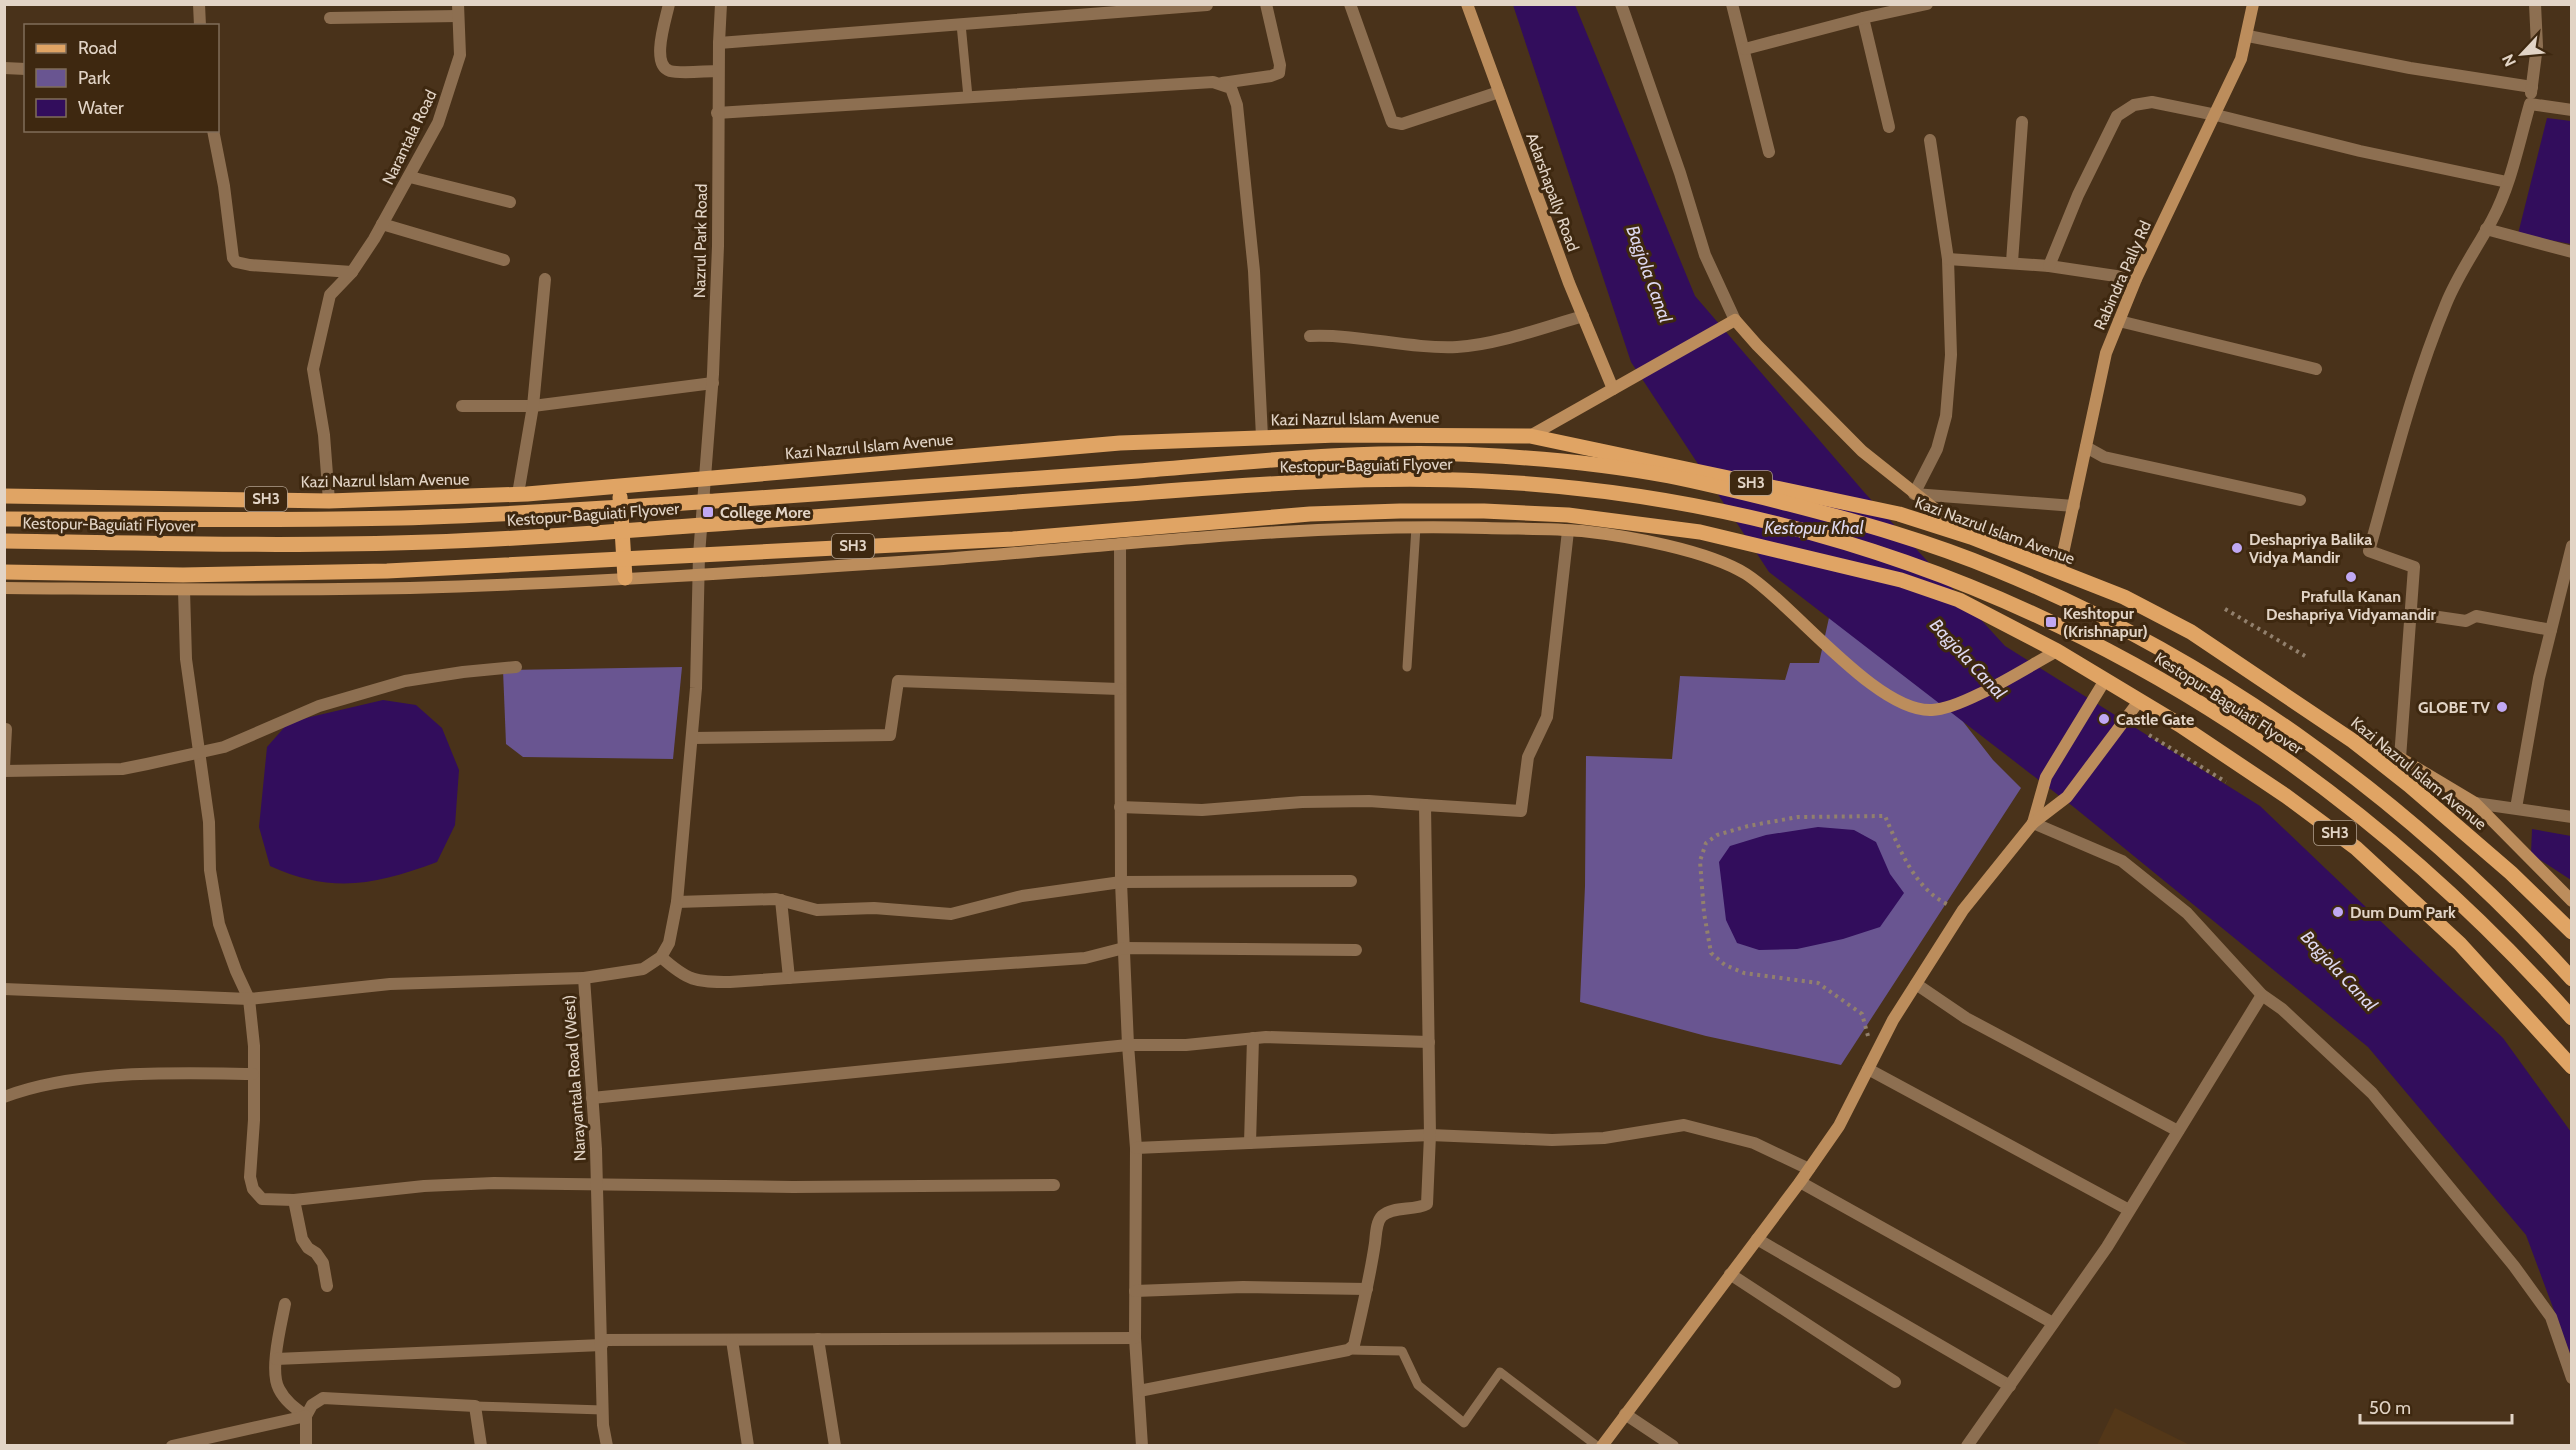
<svg xmlns="http://www.w3.org/2000/svg" width="2576" height="1450" viewBox="0 0 2576 1450" font-family="Cabin,sans-serif">
<style>
.built{fill:#533718}
.green{fill:#695591}
.water{fill:#320d5c}
.lines{fill:none;stroke-linecap:round;stroke-linejoin:round}
.path{stroke:#92806d;stroke-width:4;stroke-dasharray:3 4.5;stroke-linecap:butt}
.lane{stroke:#8d6f51;stroke-width:9}
.street{stroke:#8d6f51;stroke-width:12}
.secondary{stroke:#bc8d5c;stroke-width:12}
.primary{stroke:#e0a464;stroke-width:15}
.poi-dot{fill:#c0a8f3;stroke:#3e2810;stroke-width:2}
.labels{text-anchor:middle;stroke-width:6;stroke-linejoin:round;paint-order:stroke}
.shield{fill:#3e2810;stroke:#b1a08f;stroke-width:1.5}
.shield-label{font-size:15px;font-weight:bold;fill:#e2d4c6}
.street-label{font-size:16px;fill:#e2d4c6;stroke:#3e2810}
.poi-label{font-size:16px;font-weight:bold;fill:#e2d4c6;stroke:#3e2810;text-anchor:start}
.water-label{font-size:18px;font-style:italic;fill:#ddd7ee;stroke:#3e2810}
</style>
<rect width="100%" height="100%" fill="#49321a"/>
<!-- built -->
<polygon class="built" points="2115,1408 2190,1445 2097,1445"/>
<!-- green -->
<g class="green">
<polygon points="1838,577 1929,678 1993,760 2021,788 1841,1065 1706,1036 1580,1002 1585,886 1586,756 1672,759 1680,676 1785,680 1790,663 1819,663"/>
<polygon points="682,667 673,759 523,757 506,744 503,670"/>
</g>
<!-- water -->
<g class="water">
<polygon points="1513,5 1575,5 1695,296 1864,492 2005,646 2260,806 2503,1038 2571,1132 2571,1356 2526,1235 2368,1047 2075,808 1769,572 1631,362"/>
<polygon points="2547,118 2571,121 2571,244 2518,234"/>
<path d="M383,700L416,705L442,728L459,770L455,825L437,862C375,885 332,894 270,866L259,827L267,747L289,722Z"/>
<polygon points="1818,827 1854,830 1876,842 1890,874 1904,893 1880,927 1843,939 1797,949 1759,950 1737,943 1726,920 1719,862 1730,846 1766,835"/>
<polygon points="2532,829 2571,836 2571,880 2531,854"/>
</g>
<g class="lines">
<!-- path -->
<g class="path">
<polyline points="2225,609 2305,656"/>
<polyline points="2149,735 2226,782"/>
<path d="M1868,1036L1862,1014L1818,983L1744,973L1725,965L1711,953L1704,913L1700,861L1706,843L1717,835L1748,826L1798,817L1885,816C1899,848 1915,890 1949,905"/>
</g>
<!-- lane -->
<g class="lane">
<polyline points="961,24 968,97"/>
<polyline points="1407,667 1416,527"/>
<polyline points="1348,1350 1402,1351 1418,1385 1464,1423 1500,1372 1597,1446"/>
<polyline points="475,1406 603,1410"/>
</g>
<!-- street -->
<g class="street">
<polyline points="199,4 200,26"/>
<path d="M669,4C666,19 650,65 670,71C681,74 705,71 718,71"/>
<polyline points="1350,4 1392,122 1402,124 1499,92"/>
<polyline points="1621,4 1680,173 1705,255 1735,320"/>
<polyline points="1732,4 1769,152"/>
<polyline points="330,18 458,16"/>
<polyline points="1863,18 1889,127"/>
<polyline points="2248,36 2410,68 2532,87"/>
<polyline points="719,43 1207,5"/>
<polyline points="1745,49 1867,17 1927,4"/>
<polyline points="4,68 26,69"/>
<polyline points="1222,83 1271,76 1279,73 1280,65 1266,4"/>
<polyline points="2531,93 2537,46 2535,4"/>
<polyline points="717,113 1213,82 1231,88 1237,105 1254,271 1262,437"/>
<polyline points="213,130 224,186 233,258 236,262 250,265 352,272"/>
<polyline points="1930,140 1948,259 1951,355 1946,416 1937,449 1914,494 2074,506"/>
<polyline points="410,177 510,202"/>
<polyline points="382,224 504,260"/>
<polyline points="2486,229 2572,252"/>
<polyline points="1948,259 2049,266 2136,279"/>
<polyline points="2012,262 2022,122"/>
<polyline points="2049,266 2078,195 2117,116 2134,105 2152,102 2216,115 2360,151 2507,182"/>
<polyline points="2119,321 2316,369"/>
<path d="M1310,336C1360,334 1408,349 1457,347C1496,345 1545,327 1583,316"/>
<polyline points="462,406 533,406 713,383"/>
<polyline points="2086,447 2104,457 2300,500"/>
<polyline points="518,494 533,406 545,279"/>
<polyline points="329,501 324,435 313,369 330,295 352,272 374,239 438,123 460,55 458,4"/>
<polyline points="1120,544 1121,882 1128,1045 1136,1148 1135,1338 1142,1446"/>
<polyline points="184,590 186,659 209,822 210,870 219,924 236,971 249,999 254,1046 254,1120 250,1177 253,1189 262,1199 294,1200 424,1186 494,1183 793,1187 1054,1185"/>
<polyline points="2411,613 2466,621 2476,616 2551,630"/>
<polyline points="4,729 6,729 4,767"/>
<polyline points="693,738 890,735 898,681 1119,689"/>
<path d="M2400,758L2414,567L2369,551C2392,469 2413,383 2446,304C2458,274 2477,248 2492,220C2511,185 2519,142 2530,104L2572,110"/>
<polyline points="4,771 122,769 147,764 224,747 319,706 405,681 463,672 516,667"/>
<polyline points="2475,803 2572,817"/>
<polyline points="1120,807 1202,810 1302,802 1369,801 1425,805"/>
<polyline points="2516,808 2539,678 2572,546"/>
<polyline points="2033,823 2122,861 2187,913 2262,995 2282,1009 2372,1093 2514,1266 2551,1317 2572,1378"/>
<polyline points="781,900 789,978"/>
<polyline points="677,902 776,899 817,910 874,908 951,914 1022,896 1121,882 1351,881"/>
<path d="M661,957C688,981 695,982 730,982L1085,958L1124,948L1356,950"/>
<polyline points="1916,984 1966,1018 2178,1131"/>
<polyline points="4,989 249,999 390,984 584,978"/>
<polyline points="1868,1069 2129,1210"/>
<path d="M4,1097C77,1069 176,1073 253,1074"/>
<polyline points="592,1098 1128,1045 1186,1045 1266,1037 1429,1042"/>
<polyline points="1250,1143 1253,1038"/>
<polyline points="1136,1148 1430,1135 1552,1140 1604,1138 1684,1125 1754,1143 1809,1169"/>
<polyline points="1800,1182 2053,1323"/>
<polyline points="294,1200 302,1239 308,1248 316,1253 323,1263 327,1286"/>
<polyline points="1757,1239 2010,1386"/>
<polyline points="1730,1274 1895,1382"/>
<polyline points="1135,1291 1243,1287 1367,1289"/>
<path d="M285,1304C281,1325 269,1371 279,1389C285,1401 295,1408 306,1416L312,1405L323,1398L475,1406L481,1446"/>
<polyline points="818,1339 835,1446"/>
<polyline points="601,1340 1135,1338"/>
<polyline points="732,1340 748,1446"/>
<polyline points="276,1359 602,1345"/>
<path d="M1139,1391L1348,1350L1354,1345C1362,1311 1370,1277 1375,1243C1376,1235 1376,1222 1382,1216C1393,1206 1414,1211 1427,1204L1430,1135L1425,805L1521,811L1528,757L1547,717L1568,531"/>
<polyline points="1625,1414 1673,1446"/>
<polyline points="172,1446 306,1416 306,1446"/>
<polyline points="607,1446 603,1425 596,1149 584,978 643,969 661,957 669,943 677,902 696,688 699,555 713,374 718,246 719,43 721,4"/>
<polyline points="1967,1446 2107,1247 2262,995"/>
</g>
<!-- secondary -->
<g class="secondary">
<polyline points="1467,4 1569,283 1613,389"/>
<polyline points="1530,436 1735,320 1757,345 1862,451 1965,533"/>
<polyline points="2059,572 2106,353 2136,279 2241,59 2253,4"/>
<path d="M4,588C140,589 275,591 410,588C588,583 766,571 943,559C1124,545 1304,523 1486,528C1518,529 1550,528 1582,531C1628,536 1707,550 1746,574C1794,605 1877,713 1932,710C1963,709 2027,667 2057,651"/>
<polyline points="2362,744 2400,758 2475,803 2572,901"/>
<polyline points="2033,823 2046,777 2105,680"/>
<polyline points="1602,1446 1800,1182 1839,1126 1893,1020 1963,910 2033,823 2067,797 2139,701"/>
</g>
<!-- primary -->
<g class="primary">
<polyline points="4,496 329,501 527,494 1120,443 1338,435 1530,436 1899,514 1971,537 2124,597 2191,632 2353,741 2409,785 2511,873 2572,932"/>
<polyline points="620,497 625,578"/>
<path d="M4,519C137,519 269,521 401,518C506,515 610,508 715,501C856,490 997,482 1138,471C1249,462 1367,449 1479,455C1539,458 1610,465 1669,476C1709,484 1749,494 1789,504C1859,522 1930,542 1997,570C2217,660 2413,803 2572,979"/>
<path d="M4,541C146,543 288,547 429,542C530,539 630,530 730,523C858,513 986,505 1113,495C1236,486 1360,475 1483,481C1913,501 2288,699 2572,1018"/>
<polyline points="4,572 183,575 387,571 1013,539 1310,514 1400,511 1484,511 1568,515 1700,532 1901,580 1959,600 2057,651 2180,725 2286,796 2356,848 2460,944 2572,1067"/>
</g>
</g>
<!-- markers -->
<g class="poi-dot">
<rect x="702" y="506" width="12" height="12" rx="3"/>
<circle cx="2237" cy="548" r="6"/>
<circle cx="2351" cy="577" r="6"/>
<rect x="2045" y="616" width="12" height="12" rx="3"/>
<circle cx="2502" cy="707" r="6"/>
<circle cx="2104" cy="719" r="6"/>
<circle cx="2338" cy="912" r="6"/>
</g>
<g class="labels">
<!-- shield labels -->
<g class="shield">
<rect x="1730" y="471" width="42" height="24" rx="4.5"/>
<rect x="245" y="487" width="42" height="24" rx="4.5"/>
<rect x="832" y="534" width="42" height="24" rx="4.5"/>
<rect x="2314" y="821" width="42" height="24" rx="4.5"/>
</g>
<g class="shield-label">
<text x="1751" y="488">SH3</text>
<text x="266" y="504">SH3</text>
<text x="853" y="551">SH3</text>
<text x="2335" y="838">SH3</text>
</g>
<!-- street labels -->
<g class="street-label">
<text transform="translate(409 137) rotate(-64)" y="6">Narantala Road</text>
<text transform="translate(1553 192) rotate(70)" y="6">Adarshapally Road</text>
<text transform="translate(700 241) rotate(-89)" y="6">Nazrul Park Road</text>
<text transform="translate(2122 275) rotate(-66)" y="6">Rabindra Pally Rd</text>
<text transform="translate(1355 418) rotate(-1)" y="6">Kazi Nazrul Islam Avenue</text>
<text transform="translate(869 446) rotate(-5)" y="6">Kazi Nazrul Islam Avenue</text>
<text transform="translate(1366 465) rotate(-1)" y="6">Kestopur-Baguiati Flyover</text>
<text transform="translate(385 480) rotate(-1)" y="6">Kazi Nazrul Islam Avenue</text>
<text transform="translate(593 514) rotate(-4)" y="6">Kestopur-Baguiati Flyover</text>
<text transform="translate(109 524) rotate(1)" y="6">Kestopur-Baguiati Flyover</text>
<text transform="translate(1995 530) rotate(20)" y="6">Kazi Nazrul Islam Avenue</text>
<text transform="translate(2229 703) rotate(33)" y="6">Kestopur-Baguiati Flyover</text>
<text transform="translate(2419 773) rotate(39)" y="6">Kazi Nazrul Islam Avenue</text>
<text transform="translate(574 1078) rotate(-94)" y="6">Narayantala Road (West)</text>
</g>
<!-- poi labels -->
<g class="poi-label">
<text x="720" y="518">College More</text>
<text x="2249" y="545">Deshapriya Balika<tspan x="2249" dy="18">Vidya Mandir</tspan></text>
<text x="2351" y="602" text-anchor="middle">Prafulla Kanan<tspan x="2351" dy="18">Deshapriya Vidyamandir</tspan></text>
<text x="2063" y="619">Keshtopur<tspan x="2063" dy="18">(Krishnapur)</tspan></text>
<text x="2490" y="713" text-anchor="end">GLOBE TV</text>
<text x="2116" y="725">Castle Gate</text>
<text x="2350" y="918">Dum Dum Park</text>
</g>
<!-- water labels -->
<g class="water-label">
<text transform="translate(1649 274) rotate(70)" y="6">Bagjola Canal</text>
<text x="1814" y="534">Kestopur Khal</text>
<text transform="translate(1968 659) rotate(47)" y="6">Bagjola Canal</text>
<text transform="translate(2339 971) rotate(47)" y="6">Bagjola Canal</text>
</g>
</g>
<!-- border -->
<rect width="2576" height="1450" fill="none" stroke="#e2d4c6" stroke-width="12"/>
<!-- legend -->
<rect x="24" y="24" width="195" height="108" fill="#3e2810" stroke="#806d59" stroke-width="1.5"/>
<rect x="36" y="44" width="30" height="9" fill="#e0a464" stroke="#806d59" stroke-width="1.5"/>
<text x="78" y="54" font-size="18" fill="#e2d4c6">Road</text>
<rect x="36" y="69" width="30" height="18" fill="#695591" stroke="#806d59" stroke-width="1.5"/>
<text x="78" y="84" font-size="18" fill="#e2d4c6">Park</text>
<rect x="36" y="99" width="30" height="18" fill="#320d5c" stroke="#806d59" stroke-width="1.5"/>
<text x="78" y="114" font-size="18" fill="#e2d4c6">Water</text>
<!-- north arrow -->
<g transform="translate(2522 54) rotate(244)" stroke="#3e2810" stroke-width="4.5" paint-order="stroke">
<path d="M0-4.5L10 22L0 15L-10 22Z" fill="#e2d4c6"/>
<text y="-9" font-size="16" font-weight="bold" text-anchor="middle" fill="#e2d4c6">N</text>
</g>
<!-- scale -->
<path d="M2360 1414v9h152v-9" fill="none" stroke="#e2d4c6" stroke-width="3"/>
<text x="2369" y="1414" font-size="18" fill="#e2d4c6" stroke="#3e2810" stroke-width="4.5" paint-order="stroke">50 m</text>
</svg>
